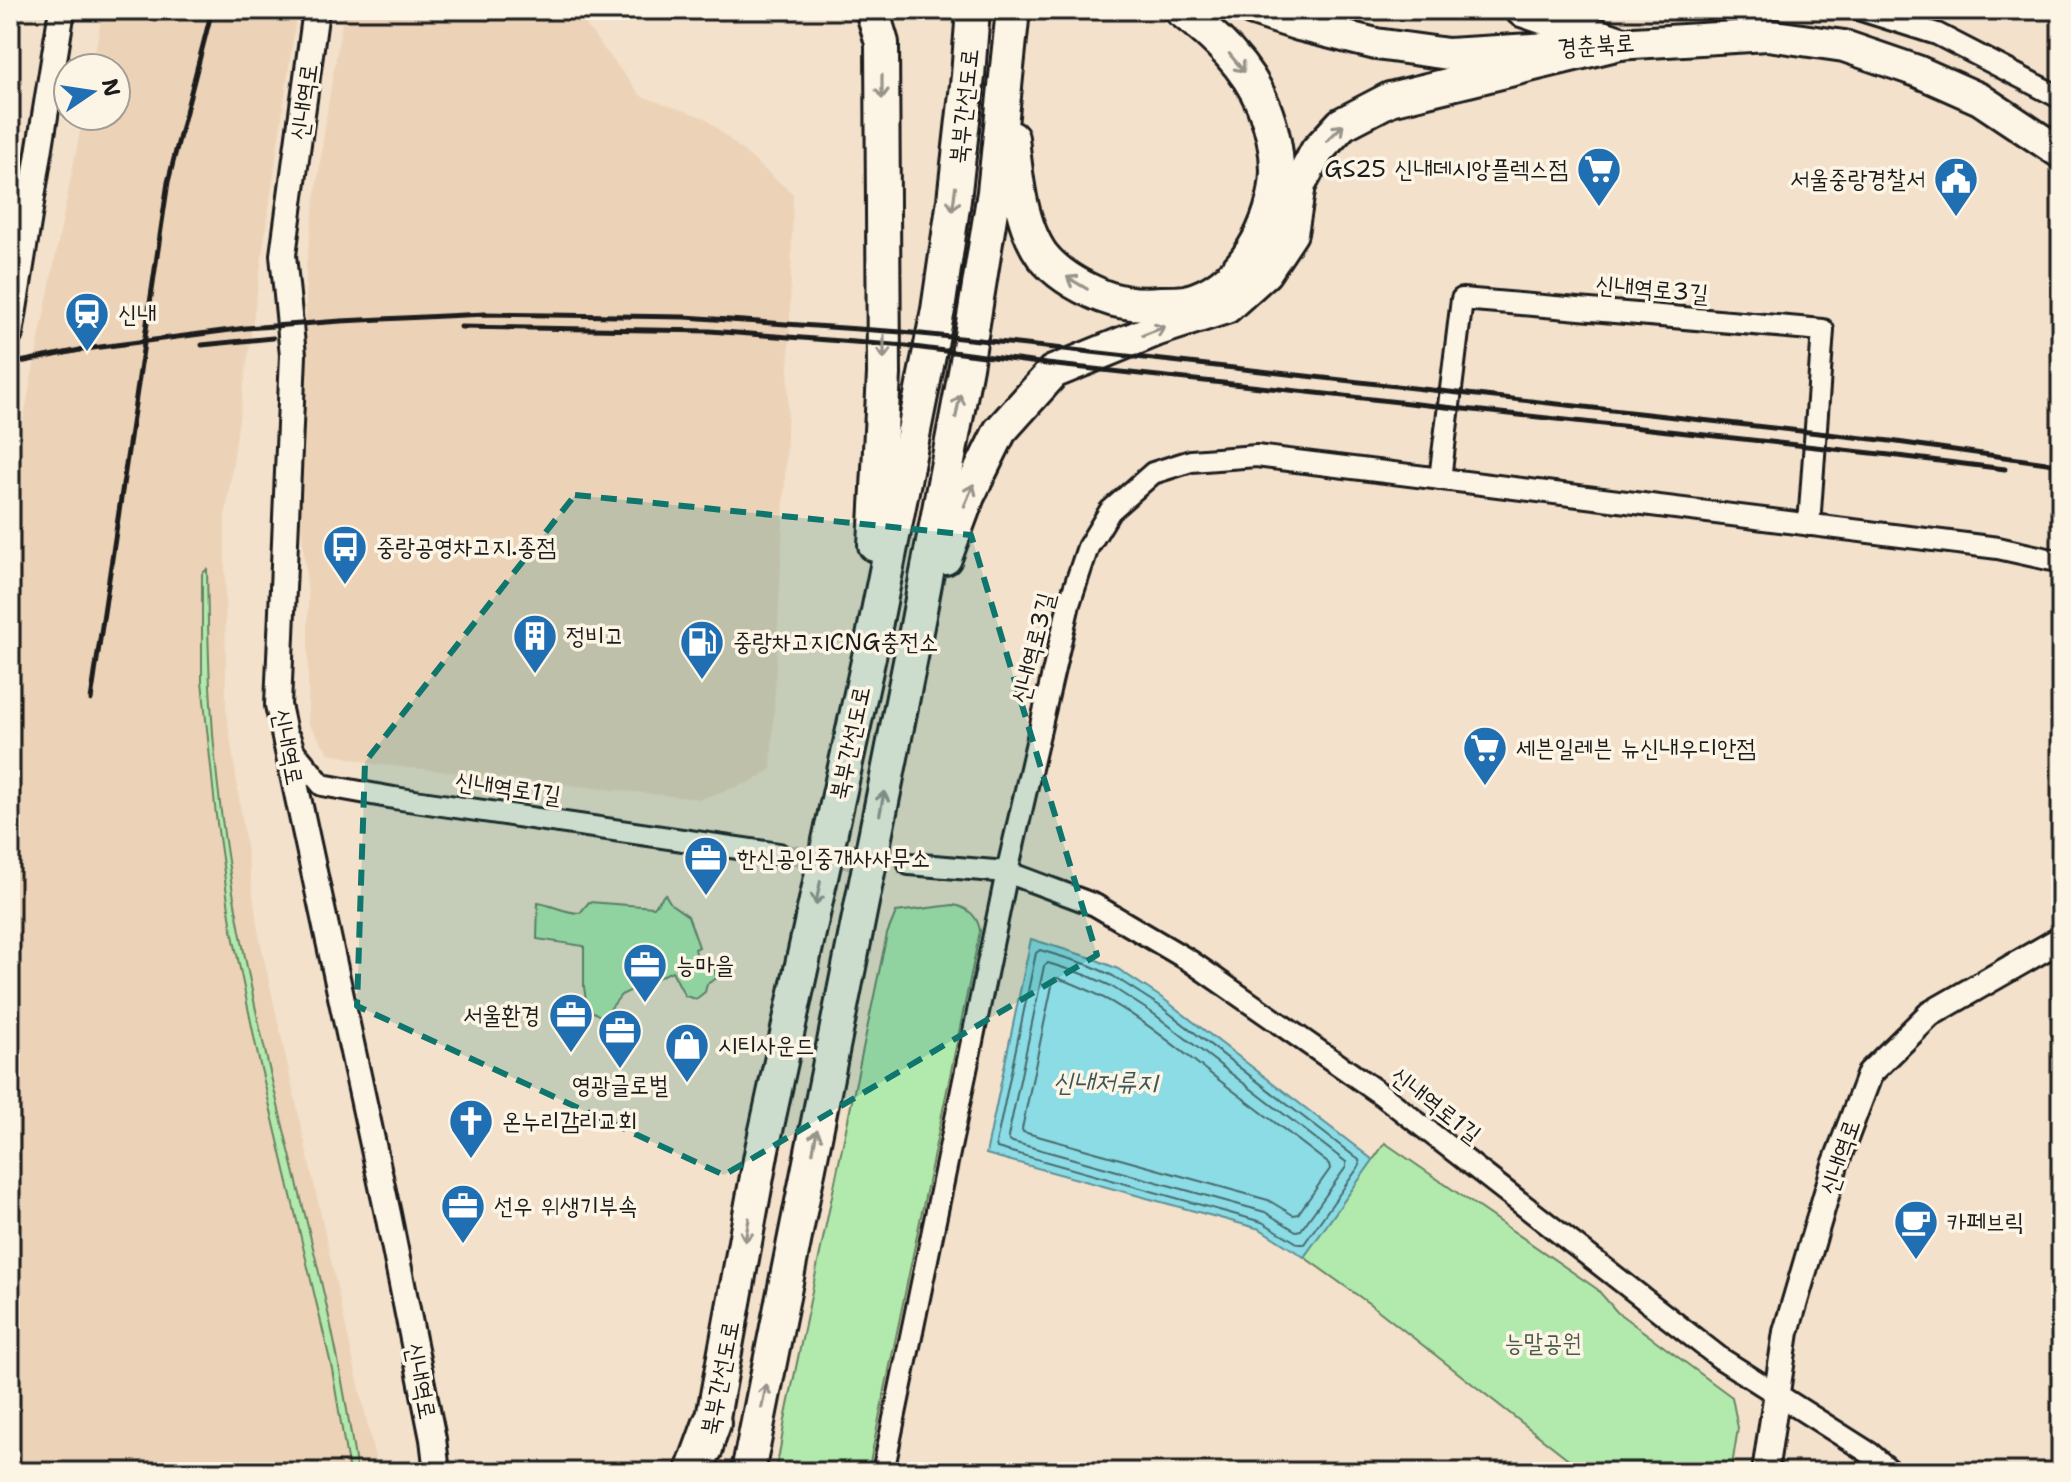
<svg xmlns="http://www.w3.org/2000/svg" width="2071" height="1482" viewBox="0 0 2071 1482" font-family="'Shantell Sans','Poor Story',sans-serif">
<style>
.built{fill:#ecd3b8}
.green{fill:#b2eaad;stroke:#678364;stroke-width:2}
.water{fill:#8bdce5;stroke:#5f8f95;stroke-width:2}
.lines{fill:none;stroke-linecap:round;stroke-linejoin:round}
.shore{stroke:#48696c;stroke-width:2}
.minor-tunnel{stroke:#c8baa8;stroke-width:20;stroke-dasharray:20 10;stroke-linecap:butt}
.minor-casing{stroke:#1c1c1c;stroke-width:26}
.tertiary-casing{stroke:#1c1c1c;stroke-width:30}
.primary-casing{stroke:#1c1c1c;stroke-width:36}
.trunk-casing{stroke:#1c1c1c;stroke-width:38}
.motorway-casing{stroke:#1c1c1c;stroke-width:42}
.minor{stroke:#fcf5e5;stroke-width:20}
.tertiary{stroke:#fcf5e5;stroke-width:24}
.primary{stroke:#fcf5e5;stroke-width:30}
.trunk{stroke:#fcf5e5;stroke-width:32}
.motorway{stroke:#fcf5e5;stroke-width:36}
.rail{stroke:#1c1c1c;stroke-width:5}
.oneway{stroke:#97938b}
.marked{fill:#0f766e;fill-opacity:0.2;stroke:#0f766e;stroke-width:6;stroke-dasharray:16 10;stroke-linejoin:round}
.labels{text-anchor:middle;stroke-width:7;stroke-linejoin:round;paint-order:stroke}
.street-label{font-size:24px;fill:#1c1c1c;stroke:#fcf5e5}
.poi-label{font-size:24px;fill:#1c1c1c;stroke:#fcf5e5;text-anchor:start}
.park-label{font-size:24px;fill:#495a48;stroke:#fcf5e5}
.water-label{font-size:26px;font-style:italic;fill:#3d5658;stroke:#fcf5e5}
</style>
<rect width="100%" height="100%" fill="#f3e1cb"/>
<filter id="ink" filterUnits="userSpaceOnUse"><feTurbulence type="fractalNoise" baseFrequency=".0125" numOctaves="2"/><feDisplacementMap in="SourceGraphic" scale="16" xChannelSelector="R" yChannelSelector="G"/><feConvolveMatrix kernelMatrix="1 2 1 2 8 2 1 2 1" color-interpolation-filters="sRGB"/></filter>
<g filter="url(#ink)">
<!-- built -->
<g class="built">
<polygon points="103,10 297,10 225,519 226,707 259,936 378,1472 10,1472 10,487 83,116 116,116 116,68 92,68"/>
<polygon points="344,10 574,10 641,96 705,118 793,194 787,438 771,769 750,782 700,799 374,764 329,753 308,723 308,596 300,511 305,382 306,265 328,105"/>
</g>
<!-- green -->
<g class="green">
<path d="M207,569C208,613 208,658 211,703C216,799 232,897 252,991C278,1120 317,1247 341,1376C347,1408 352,1440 357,1472H349L332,1369L258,1056L232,930L216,816L202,681V574Z"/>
<path d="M665,894L671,904L688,916L699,947L695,949L699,966L713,968L717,978L707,984L705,992L696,999L685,996L672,971L621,995L603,1018L587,1008L584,987V946L537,939L538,903C553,905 564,913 580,913L589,902L654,907Z"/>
<path d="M953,905C967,907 978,916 980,931L868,1472H776L785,1420L887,934L896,912Z"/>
<polygon points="1385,1143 1597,1289 1617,1312 1732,1397 1738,1428 1731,1472 1585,1472 1374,1307 1304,1257"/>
</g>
<!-- water -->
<polygon class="water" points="1031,939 1092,958 1118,969 1165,1000 1373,1160 1304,1257 1260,1229 986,1154"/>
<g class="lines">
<!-- shore -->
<g class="shore">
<polygon points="1040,950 1089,965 1113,976 1160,1006 1359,1160 1360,1165 1304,1244 1299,1244 1262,1222 997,1148 996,1144 1036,953"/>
<polygon points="1048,963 1086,975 1109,985 1154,1014 1346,1162 1346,1167 1301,1230 1296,1231 1265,1212 1009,1141 1008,1137 1044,966"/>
<path d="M1057,978C1115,996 1160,1034 1207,1071C1248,1102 1289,1133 1329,1164L1330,1169L1298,1214L1293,1215L1268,1200L1023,1132L1022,1129L1053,981Z"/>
</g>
<!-- minor-tunnel -->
<polyline class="minor-tunnel" points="779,854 909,864"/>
<!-- minor casing -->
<g class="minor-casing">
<g id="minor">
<polyline points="1861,10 1937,34 2061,98"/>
<polyline points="1440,479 1462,299 1823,330 1809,525"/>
<polyline points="290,739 294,751 322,785 394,798 779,854"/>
<polyline points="909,864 1007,872 1095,905 1190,961 1382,1095 1720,1358 1871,1454 1892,1472"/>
<polyline points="883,1472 1007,872 1069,604 1088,547 1110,511 1153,473 1191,461 1256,456 1998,548 2061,562"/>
</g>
</g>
<!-- tertiary casing -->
<g class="tertiary-casing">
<g id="tertiary">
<polyline points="316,10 283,255 293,355 278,705 388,1214 433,1439 437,1472"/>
<polyline points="10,334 62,10"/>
<polyline points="1765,1472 1786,1332 1835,1165 1870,1073 1930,1014 2061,939"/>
</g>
</g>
<!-- primary casing -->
<g class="primary-casing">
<polyline id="primary" points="1253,10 1299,25 1376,44 1448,54 1768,35 1844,46 1917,71 1980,99 2061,153"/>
</g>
<!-- trunk casing -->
<g class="trunk-casing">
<g id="trunk">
<polyline points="872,10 882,43 884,374 875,545"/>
<polyline points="1522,10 1620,43"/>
<path d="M1012,138C1016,175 1020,224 1042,255C1057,274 1080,287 1102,296C1122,304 1140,305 1161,303C1169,303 1178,303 1186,302C1241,289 1276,224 1277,171C1277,150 1271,125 1263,105C1247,66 1215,36 1181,10"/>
<polyline points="945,558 968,496 1000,431 1053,372 1158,329 1226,307 1265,272 1291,233 1299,185 1317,151 1342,124 1390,99 1620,43"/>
<polyline points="706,1449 712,1423 762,1149 870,652 938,310 954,200 968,76 973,10"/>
<polyline points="748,1472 913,647 966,367 994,192 1013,10"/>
</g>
</g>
<!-- motorway casing -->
<g class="motorway-casing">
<polyline id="motorway" points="694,1472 712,1423"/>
</g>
<!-- minor -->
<use href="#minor" class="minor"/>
<!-- tertiary -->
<use href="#tertiary" class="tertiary"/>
<!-- primary -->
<use href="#primary" class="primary"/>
<!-- trunk -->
<use href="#trunk" class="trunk"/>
<!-- motorway -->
<use href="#motorway" class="motorway"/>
<!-- rail -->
<g class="rail">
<polyline points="226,17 227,10"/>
<polyline points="461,327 710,331 906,346 1047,364 1890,455 2005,469"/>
<polyline points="202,345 273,338"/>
<polyline points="10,364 85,349 246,328 341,321 485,314 685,317 902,332 1055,348 1890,441 2061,465"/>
<polyline points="91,700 168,182 212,10"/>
</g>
</g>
<!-- one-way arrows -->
<defs><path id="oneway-shaft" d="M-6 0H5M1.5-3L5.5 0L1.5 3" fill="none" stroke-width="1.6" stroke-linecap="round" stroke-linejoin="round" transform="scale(2)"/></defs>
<g class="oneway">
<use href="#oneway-shaft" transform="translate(1237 63) rotate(50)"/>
<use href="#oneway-shaft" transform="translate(882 87) rotate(90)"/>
<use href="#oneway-shaft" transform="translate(1335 133) rotate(-45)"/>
<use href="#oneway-shaft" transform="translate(954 199) rotate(97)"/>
<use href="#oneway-shaft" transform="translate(1077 283) rotate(-149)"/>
<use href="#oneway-shaft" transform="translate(1154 331) rotate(-21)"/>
<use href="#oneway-shaft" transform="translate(884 347) rotate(90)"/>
<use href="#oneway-shaft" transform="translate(958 406) rotate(-79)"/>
<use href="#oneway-shaft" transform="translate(969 495) rotate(-67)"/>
<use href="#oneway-shaft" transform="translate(882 803) rotate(-79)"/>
<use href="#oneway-shaft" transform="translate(818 893) rotate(102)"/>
<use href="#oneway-shaft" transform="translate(815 1141) rotate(-79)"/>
<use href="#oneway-shaft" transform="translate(747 1230) rotate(100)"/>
<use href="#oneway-shaft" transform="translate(764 1396) rotate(-79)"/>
</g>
</g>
<!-- marked area -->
<path class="marked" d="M575,495L971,535L1097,955L724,1175L357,1006L365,762Z"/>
<!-- icons -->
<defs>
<g id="supermarket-pin" transform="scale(2.3)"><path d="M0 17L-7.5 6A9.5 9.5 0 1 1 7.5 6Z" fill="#1f6fb2" stroke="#fcf5e5"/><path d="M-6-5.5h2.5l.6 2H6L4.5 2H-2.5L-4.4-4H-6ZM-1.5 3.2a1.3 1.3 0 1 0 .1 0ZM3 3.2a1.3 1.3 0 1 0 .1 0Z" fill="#fff"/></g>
<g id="civic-pin" transform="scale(2.3)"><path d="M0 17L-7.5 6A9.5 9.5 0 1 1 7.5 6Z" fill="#1f6fb2" stroke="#fcf5e5"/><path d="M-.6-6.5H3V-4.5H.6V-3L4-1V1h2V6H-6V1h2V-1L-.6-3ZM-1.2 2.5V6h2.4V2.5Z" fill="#fff"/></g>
<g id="station-pin" transform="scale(2.3)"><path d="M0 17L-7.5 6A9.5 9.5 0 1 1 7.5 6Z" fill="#1f6fb2" stroke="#fcf5e5"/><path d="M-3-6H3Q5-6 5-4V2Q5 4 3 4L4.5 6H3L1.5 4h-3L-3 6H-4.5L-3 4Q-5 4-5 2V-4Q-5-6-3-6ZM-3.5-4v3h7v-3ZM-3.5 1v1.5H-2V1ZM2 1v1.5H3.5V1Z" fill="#fff"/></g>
<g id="bus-pin" transform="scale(2.3)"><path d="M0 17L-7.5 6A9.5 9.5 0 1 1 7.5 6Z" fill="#1f6fb2" stroke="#fcf5e5"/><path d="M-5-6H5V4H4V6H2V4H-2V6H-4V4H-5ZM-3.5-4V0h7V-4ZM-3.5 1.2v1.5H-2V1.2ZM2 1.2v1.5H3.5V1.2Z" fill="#fff"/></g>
<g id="building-pin" transform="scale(2.3)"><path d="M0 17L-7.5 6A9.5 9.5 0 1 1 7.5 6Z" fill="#1f6fb2" stroke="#fcf5e5"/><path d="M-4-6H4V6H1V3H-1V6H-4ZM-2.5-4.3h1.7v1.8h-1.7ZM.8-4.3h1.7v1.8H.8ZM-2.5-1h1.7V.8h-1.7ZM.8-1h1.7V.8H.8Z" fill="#fff"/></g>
<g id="fuel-pin" transform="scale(2.3)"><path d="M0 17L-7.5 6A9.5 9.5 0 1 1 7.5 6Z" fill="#1f6fb2" stroke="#fcf5e5"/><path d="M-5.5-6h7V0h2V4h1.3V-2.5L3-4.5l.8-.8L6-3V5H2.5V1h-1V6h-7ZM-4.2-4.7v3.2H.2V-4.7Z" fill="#fff"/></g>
<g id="office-pin" transform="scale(2.3)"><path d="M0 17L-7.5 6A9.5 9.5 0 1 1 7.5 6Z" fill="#1f6fb2" stroke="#fcf5e5"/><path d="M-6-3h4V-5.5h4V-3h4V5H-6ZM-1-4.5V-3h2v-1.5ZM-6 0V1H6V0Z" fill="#fff"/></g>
<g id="shop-pin" transform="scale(2.3)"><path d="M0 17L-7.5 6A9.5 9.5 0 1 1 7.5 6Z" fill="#1f6fb2" stroke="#fcf5e5"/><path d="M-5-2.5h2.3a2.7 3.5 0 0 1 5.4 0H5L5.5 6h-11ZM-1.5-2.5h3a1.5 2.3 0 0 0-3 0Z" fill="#fff"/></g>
<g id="church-pin" transform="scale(2.3)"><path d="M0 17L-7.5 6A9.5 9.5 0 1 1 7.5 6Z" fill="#1f6fb2" stroke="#fcf5e5"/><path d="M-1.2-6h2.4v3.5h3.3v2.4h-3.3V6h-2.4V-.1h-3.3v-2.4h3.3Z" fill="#fff"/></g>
<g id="cafe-pin" transform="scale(2.3)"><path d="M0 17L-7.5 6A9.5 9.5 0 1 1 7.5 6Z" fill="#1f6fb2" stroke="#fcf5e5"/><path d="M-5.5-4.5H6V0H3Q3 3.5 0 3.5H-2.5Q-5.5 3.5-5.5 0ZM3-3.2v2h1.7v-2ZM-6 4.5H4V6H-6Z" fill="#fff"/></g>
</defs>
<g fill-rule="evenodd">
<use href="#supermarket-pin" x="1599" y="169"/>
<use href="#civic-pin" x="1956" y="179"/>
<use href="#station-pin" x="87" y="314"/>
<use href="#bus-pin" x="345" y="547"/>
<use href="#building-pin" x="535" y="636"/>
<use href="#fuel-pin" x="702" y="642"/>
<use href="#supermarket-pin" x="1485" y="748"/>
<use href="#office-pin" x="706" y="858"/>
<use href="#office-pin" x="645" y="965"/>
<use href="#office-pin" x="571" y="1015"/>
<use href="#office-pin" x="620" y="1031"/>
<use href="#shop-pin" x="687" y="1045"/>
<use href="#church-pin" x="471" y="1121"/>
<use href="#office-pin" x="463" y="1206"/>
<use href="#cafe-pin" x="1916" y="1222"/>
</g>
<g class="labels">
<!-- street labels -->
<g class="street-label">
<text transform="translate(1596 45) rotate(-4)" y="8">경춘북로</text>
<text transform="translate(304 102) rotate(-82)" y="8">신내역로</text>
<text transform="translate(964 106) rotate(-84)" y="8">북부간선도로</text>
<text transform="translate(1652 289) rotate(5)" y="8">신내역로3길</text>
<text transform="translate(1033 648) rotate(-76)" y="8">신내역로3길</text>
<text transform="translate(850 743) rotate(-78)" y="8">북부간선도로</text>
<text transform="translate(288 747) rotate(79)" y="8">신내역로</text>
<text transform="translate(508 788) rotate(8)" y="8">신내역로1길</text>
<text transform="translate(1436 1105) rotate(38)" y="8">신내역로1길</text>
<text transform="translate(1840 1157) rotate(-71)" y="8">신내역로</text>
<text transform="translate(720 1378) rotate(-79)" y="8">북부간선도로</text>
<text transform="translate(421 1381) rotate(79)" y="8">신내역로</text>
</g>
<!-- poi labels -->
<g class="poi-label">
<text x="1568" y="177" text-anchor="end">GS25 신내데시앙플렉스점</text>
<text x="1925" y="187" text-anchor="end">서울중랑경찰서</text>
<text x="118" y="322">신내</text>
<text x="376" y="555">중랑공영차고지.종점</text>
<text x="566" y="644">정비고</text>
<text x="733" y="650">중랑차고지CNG충전소</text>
<text x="1516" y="756">세븐일레븐 뉴신내우디안점</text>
<text x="737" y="866">한신공인중개사사무소</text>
<text x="676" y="973">능마을</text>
<text x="540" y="1023" text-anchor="end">서울환경</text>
<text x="718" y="1053">시티사운드</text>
<text x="620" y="1093" text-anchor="middle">영광글로벌</text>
<text x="502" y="1129">온누리감리교회</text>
<text x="494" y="1214">선우 위생기부속</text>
<text x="1947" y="1230">카페브릭</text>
</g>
<!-- park labels -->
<g class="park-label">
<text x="1543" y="1351">능말공원</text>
</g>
<!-- water labels -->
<g class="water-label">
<text x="1105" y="1091">신내저류지</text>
</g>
</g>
<!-- margin -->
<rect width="2071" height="1482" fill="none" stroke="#fcf5e5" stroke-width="40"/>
<rect x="20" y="20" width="2031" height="1442" fill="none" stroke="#1c1c1c" stroke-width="3" filter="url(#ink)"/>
<!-- north arrow -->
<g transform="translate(92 92) rotate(77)"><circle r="38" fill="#fcf5e5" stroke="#a29e95" stroke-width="2"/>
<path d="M0-6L14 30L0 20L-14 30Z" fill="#1f6fb2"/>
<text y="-12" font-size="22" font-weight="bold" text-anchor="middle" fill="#1c1c1c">N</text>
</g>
</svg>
